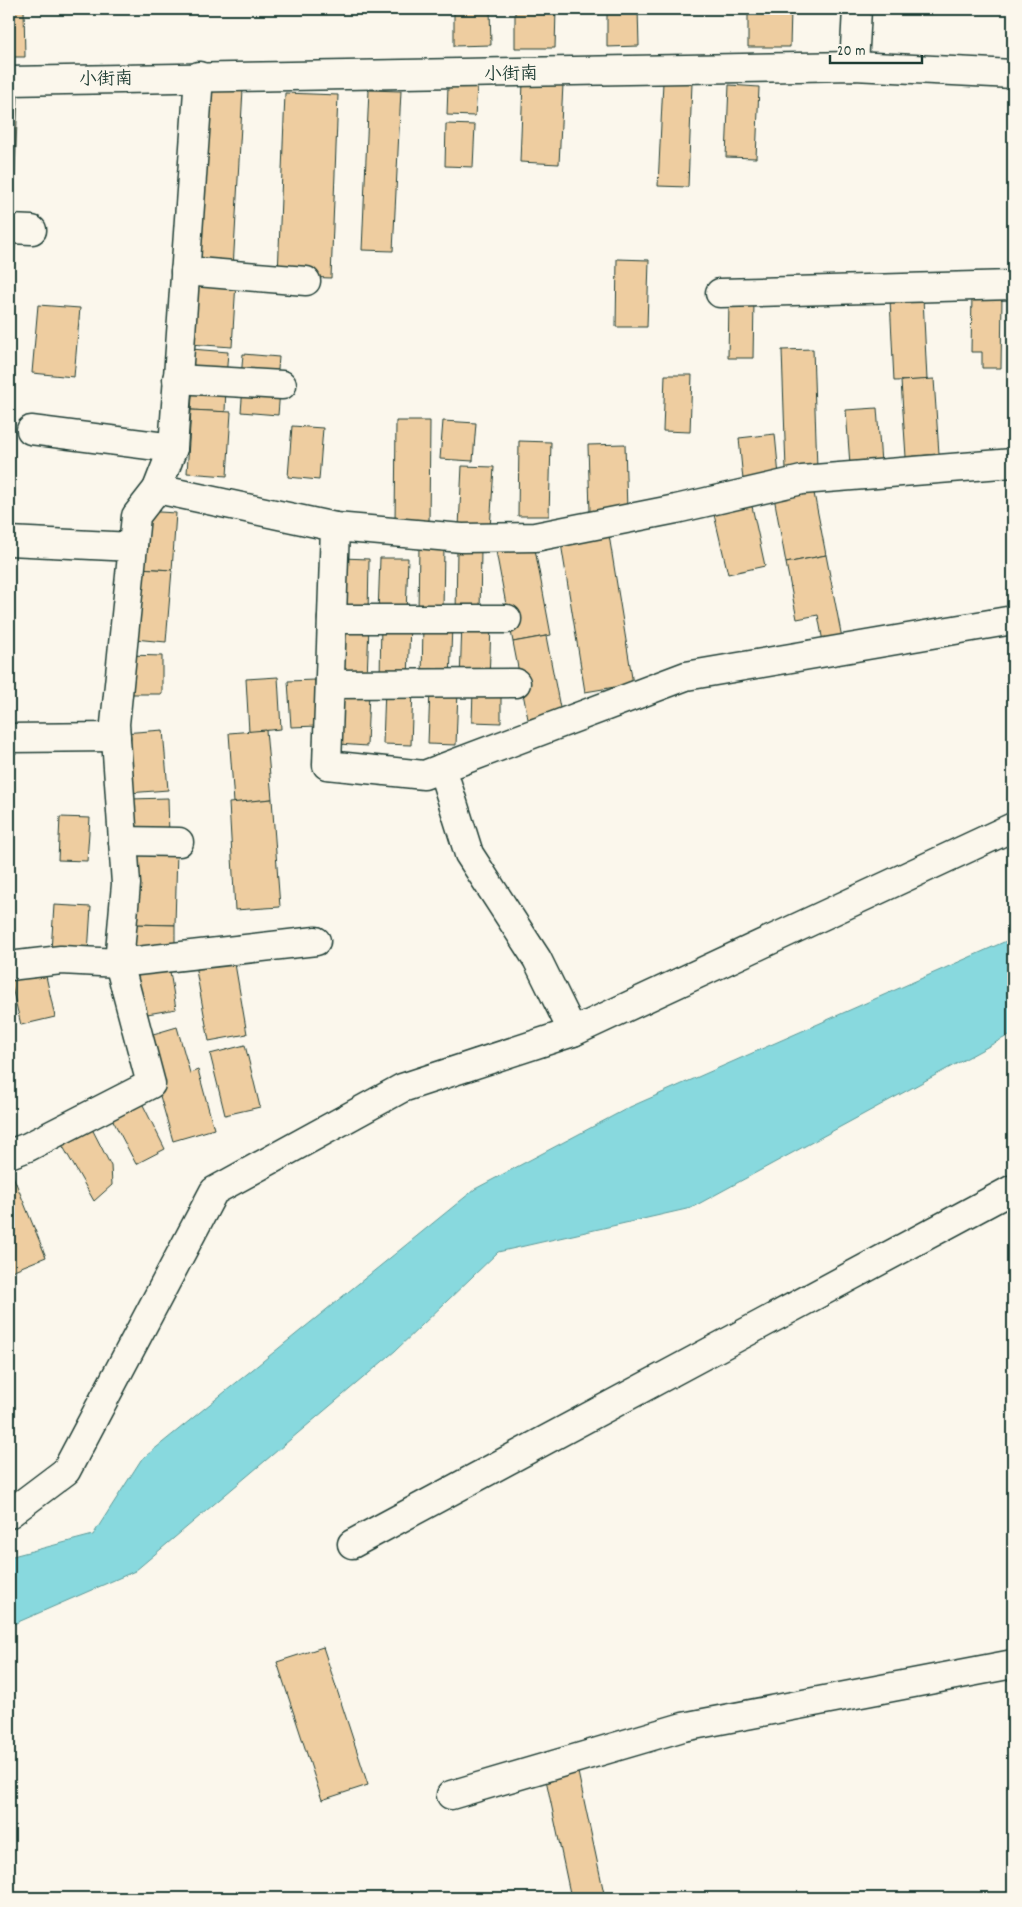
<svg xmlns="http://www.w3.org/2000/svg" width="1022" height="1907" viewBox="0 0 1022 1907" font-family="Dekko,'LXGW WenKai TC',sans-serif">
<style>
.water{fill:#88d9de;stroke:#5e9b9a}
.building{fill:#eecda0;stroke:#1f3d34}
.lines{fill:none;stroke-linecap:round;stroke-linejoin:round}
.minor-casing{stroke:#1f3d34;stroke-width:31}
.minor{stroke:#fbf7ec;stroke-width:28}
.labels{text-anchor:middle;stroke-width:5;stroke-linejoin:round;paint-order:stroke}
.street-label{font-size:18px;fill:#1f3d34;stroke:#fbf7ec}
</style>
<rect width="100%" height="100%" fill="#fbf7ec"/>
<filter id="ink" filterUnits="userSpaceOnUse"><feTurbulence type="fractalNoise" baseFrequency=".02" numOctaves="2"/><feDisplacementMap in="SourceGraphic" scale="10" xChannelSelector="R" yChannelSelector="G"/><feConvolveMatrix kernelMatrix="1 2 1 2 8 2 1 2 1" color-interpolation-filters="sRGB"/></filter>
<g filter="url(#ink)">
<!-- water -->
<polygon class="water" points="1013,938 1013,1033 691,1208 498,1252 395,1351 135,1571 9,1626 9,1557 93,1535 141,1460 475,1189 630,1107"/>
<!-- building -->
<g class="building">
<polygon points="9,9 24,9 25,57 9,57"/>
<polygon points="454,9 490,9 491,45 454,46"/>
<polygon points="515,9 556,9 555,48 515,48"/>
<polygon points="607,9 638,9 639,46 607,47"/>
<polygon points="748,9 791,9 790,47 748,47"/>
<polygon points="523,82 563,84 559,164 520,162"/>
<polygon points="663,82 692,83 688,187 658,186"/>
<polygon points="729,85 759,87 756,158 726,157"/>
<polygon points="448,86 477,87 475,116 447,115"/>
<polygon points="205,87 243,89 233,269 195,267"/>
<polygon points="369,90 401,91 393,251 362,250"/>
<polygon points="285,93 338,95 331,278 278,276"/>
<polygon points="9,94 18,94 14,198 9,198"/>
<polygon points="446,124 475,125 473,167 445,166"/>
<polygon points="9,236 16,236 10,300 9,300"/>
<polygon points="617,259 649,260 647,327 616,327"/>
<polygon points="194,280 236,282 232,347 190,344"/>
<polygon points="972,294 1002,295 1001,368 982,368 982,352 971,352"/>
<polygon points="923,298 927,380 894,381 890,299"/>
<polygon points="729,301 754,301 753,358 728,358"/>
<polygon points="38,305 80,308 74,377 32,373"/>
<polygon points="191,349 228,352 226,378 189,374"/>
<polygon points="813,349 817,469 786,470 782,350"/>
<polygon points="243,354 279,357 277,382 241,379"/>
<polygon points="665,375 692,375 690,432 663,431"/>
<polygon points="934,379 939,454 906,457 901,381"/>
<polygon points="193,384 226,386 225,412 191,410"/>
<polygon points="243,387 280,390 278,415 241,412"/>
<polygon points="877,408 881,463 850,465 846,410"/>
<polygon points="191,410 231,412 227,476 187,473"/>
<polygon points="396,421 430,421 429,525 395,525"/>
<polygon points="443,421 476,423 473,461 440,459"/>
<polygon points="292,426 323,428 319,480 288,477"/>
<polygon points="775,434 779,476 743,480 739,438"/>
<polygon points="519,441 551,442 549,516 518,516"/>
<polygon points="625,444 627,511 590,512 588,445"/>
<polygon points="462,466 494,467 490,529 459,527"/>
<polygon points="813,488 826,555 786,563 774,497"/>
<polygon points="750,497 765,566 728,574 712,506"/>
<polygon points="143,511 176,513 172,570 139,568"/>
<polygon points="608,529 633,684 585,692 560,537"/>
<polygon points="534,544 551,635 513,642 496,551"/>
<polygon points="419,545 444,545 443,612 418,612"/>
<polygon points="457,548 481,548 480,615 456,615"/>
<polygon points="826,555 842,638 823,642 818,615 797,619 786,563"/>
<polygon points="341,558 369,559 368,615 339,614"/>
<polygon points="380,558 408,558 406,614 378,613"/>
<polygon points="139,568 172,570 166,642 134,639"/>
<polygon points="341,623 369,624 367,679 338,678"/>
<polygon points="381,623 410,624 408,679 380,678"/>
<polygon points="423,624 452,625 450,680 422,679"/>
<polygon points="462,624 491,625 489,681 460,679"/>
<polygon points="546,636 561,713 528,719 513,642"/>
<polygon points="128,655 162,656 162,694 128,694"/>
<polygon points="278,677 281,729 249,732 246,679"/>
<polygon points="315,680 318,726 291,727 288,681"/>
<polygon points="385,688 413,689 411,745 383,744"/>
<polygon points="341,689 369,690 367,746 338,744"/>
<polygon points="430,689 458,690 456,745 428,744"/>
<polygon points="473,690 501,691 501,723 472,722"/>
<polygon points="163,730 168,790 128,793 123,733"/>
<polygon points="266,730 272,799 234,803 229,733"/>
<polygon points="168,798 169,836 132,837 131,799"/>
<polygon points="272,799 280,907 235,910 229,803"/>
<polygon points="60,817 90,818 87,861 58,860"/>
<polygon points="133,849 177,850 175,925 132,924"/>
<polygon points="54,905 91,907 88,953 51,951"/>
<polygon points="132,924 175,925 175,950 131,949"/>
<polygon points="234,958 247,1034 209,1041 195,965"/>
<polygon points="169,965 176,1009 136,1016 128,972"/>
<polygon points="44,967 55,1017 21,1025 9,975"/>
<polygon points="177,1027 190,1073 198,1070 214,1129 173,1141 143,1037"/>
<polygon points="245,1045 260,1107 225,1115 210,1054"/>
<polygon points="138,1095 165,1149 136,1164 108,1111"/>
<polygon points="88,1121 111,1166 112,1185 94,1201 57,1136"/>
<polygon points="9,1166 46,1257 9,1272"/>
<polygon points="323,1647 368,1785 322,1800 277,1662"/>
<polygon points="576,1763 605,1898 571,1898 544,1770"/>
</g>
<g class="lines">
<!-- minor casing -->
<g class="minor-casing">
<g id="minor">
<polyline points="854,66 857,9"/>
<polyline points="9,81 854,66 1013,74"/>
<polyline points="9,229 32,230"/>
<polyline points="185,271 306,281"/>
<polyline points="720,293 1013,285"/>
<polyline points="177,379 282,385"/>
<polyline points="31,430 173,448"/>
<polyline points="157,489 335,527 327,765 424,775 686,676 1013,620"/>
<polyline points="335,527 462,538 535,537 676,509 802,480 1013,463"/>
<polyline points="9,541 133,547"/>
<polyline points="332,619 507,619"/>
<polyline points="330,684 516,683"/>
<polyline points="9,738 116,737"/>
<polyline points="442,768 469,854 537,959 573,1032"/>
<polyline points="123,841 179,842"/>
<polyline points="9,966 61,960 119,963 316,941"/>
<polyline points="9,1154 28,1147 151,1084 119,963 126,884 115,724 136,516 157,489 173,448 199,76"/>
<polyline points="9,1514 66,1471 214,1191 402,1088 573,1032 1013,827"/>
<polyline points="352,1544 1013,1189"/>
<polyline points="451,1795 683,1727 1013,1664"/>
</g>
</g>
<!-- minor -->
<use href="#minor" class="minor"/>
</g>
</g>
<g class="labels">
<!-- street labels -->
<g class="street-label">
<text transform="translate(511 73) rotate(-1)" y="6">小街南</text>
<text transform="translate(106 78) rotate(-1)" y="6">小街南</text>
</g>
</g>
<!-- margin -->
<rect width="1022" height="1907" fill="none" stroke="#fbf7ec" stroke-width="30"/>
<rect x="15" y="15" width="992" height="1877" fill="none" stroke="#1f3d34" stroke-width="2" filter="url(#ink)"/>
<!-- scale -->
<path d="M830 55v8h92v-8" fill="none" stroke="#1f3d34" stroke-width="2.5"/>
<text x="837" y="55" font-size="15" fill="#1f3d34" stroke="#fbf7ec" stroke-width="4" paint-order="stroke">20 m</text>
</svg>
